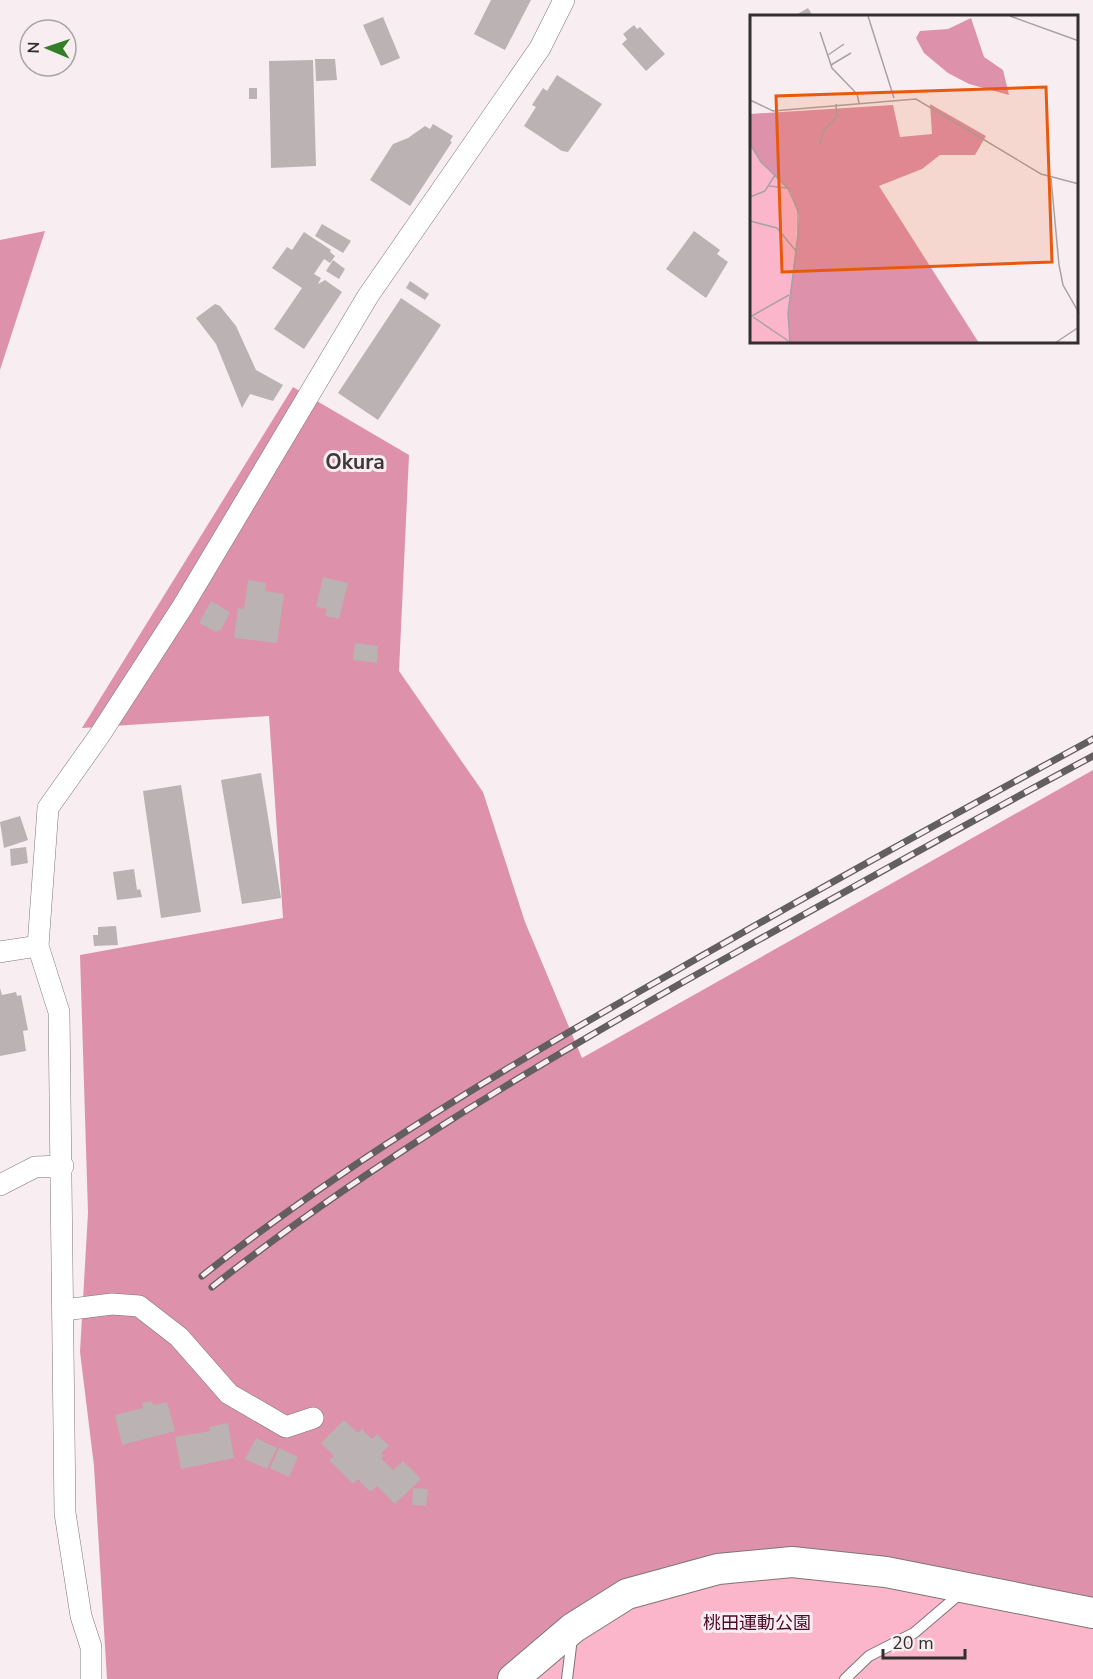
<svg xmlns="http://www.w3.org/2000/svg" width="1093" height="1679" viewBox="0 0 1093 1679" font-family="'Nunito Sans','Noto Sans JP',sans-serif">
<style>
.green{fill:#fcb6cc}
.forest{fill:#dd91aa}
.building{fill:#bbb2b4}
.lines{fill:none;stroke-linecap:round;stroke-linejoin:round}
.lane-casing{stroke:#7e7577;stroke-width:12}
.street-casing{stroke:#7e7577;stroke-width:22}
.secondary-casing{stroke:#7e7577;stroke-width:32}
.lane{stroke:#fff;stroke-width:10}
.street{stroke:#fff;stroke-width:21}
.secondary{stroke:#fff;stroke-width:30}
.rail-casing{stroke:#635e60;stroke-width:7}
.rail{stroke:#f8eef1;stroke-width:4.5;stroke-dasharray:14;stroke-linecap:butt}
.labels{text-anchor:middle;stroke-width:6;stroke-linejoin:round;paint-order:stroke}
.park-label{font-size:18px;fill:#4d0929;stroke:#f8eef1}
.quarter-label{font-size:21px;font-weight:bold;fill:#3f3739;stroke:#f8eef1}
.inset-road{fill:none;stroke:#a9a2a4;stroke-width:1.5}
.view{fill:#e8590c;fill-opacity:0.15;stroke:#e8590c;stroke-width:3}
.inset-edge{fill:none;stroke:#322f30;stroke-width:3}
</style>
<rect width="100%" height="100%" fill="#f8eef1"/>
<!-- green -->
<polygon class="green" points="749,1566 1093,1613 1093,1679 514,1679 564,1633"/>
<!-- forest -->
<g class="forest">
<polygon points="45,231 0,370 0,240"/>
<polygon points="293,387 409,455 399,671 483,792 525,922 582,1058 1093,770 1093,1613 749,1566 667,1583 514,1679 107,1679 94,1466 80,1352 88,1213 80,955 283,918 269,716 82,728"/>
</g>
<!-- building -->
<g class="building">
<polygon points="491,0 531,0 505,50 474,34"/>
<polygon points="808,8 813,16 794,16"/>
<polygon points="383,17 400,58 381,66 363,25"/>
<polygon points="634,25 637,29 640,27 665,54 646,71 622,44 627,39 623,34"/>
<polygon points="315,59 335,59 337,80 316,81"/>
<polygon points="313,60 316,166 271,168 269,61"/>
<polygon points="557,75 602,104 568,152 562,151 524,126 536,107 532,105 543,88 547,91"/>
<rect x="249" y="88" width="8" height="11"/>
<polygon points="433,124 453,136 450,141 452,142 410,206 370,180 393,144 408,138 425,126 430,129"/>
<polygon points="322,224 351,241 343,253 315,236"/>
<polygon points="694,231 720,250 717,254 728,262 706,298 666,269"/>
<polygon points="304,232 331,250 330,252 335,256 330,263 324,259 314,274 321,278 318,284 325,280 342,292 304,349 274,329 302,288 272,268 287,247 292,250"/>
<polygon points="333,260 345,269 339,279 326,271"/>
<polygon points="410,281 429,294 425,300 406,288"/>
<polygon points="401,298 441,325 378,420 338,393"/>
<polygon points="215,304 220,306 236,326 256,370 283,385 273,401 250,394 242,408 216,344 196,318"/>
<polygon points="323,577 348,583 339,619 325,616 327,609 316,607"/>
<polygon points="248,580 266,583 265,591 284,594 277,643 234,638 238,608 244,609"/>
<polygon points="211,601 230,612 221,630 216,632 199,623"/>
<polygon points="355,643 378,646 377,663 353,660"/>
<polygon points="261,773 281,898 242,904 221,780"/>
<polygon points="181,785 201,912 161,918 143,791"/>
<polygon points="20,816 28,840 4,848 0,822"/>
<polygon points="26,847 28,863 11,866 10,849"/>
<polygon points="134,869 137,890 140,889 142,897 117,900 113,872"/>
<polygon points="116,926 118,945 94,946 93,935 98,935 98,927"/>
<polygon points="0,988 2,995 16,992 17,996 21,995 28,1030 23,1031 26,1051 0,1056"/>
<polygon points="152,1401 153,1405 167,1402 175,1431 122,1445 115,1415 143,1408 142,1403"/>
<polygon points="344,1420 358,1433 362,1429 372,1439 377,1434 389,1446 381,1453 384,1456 381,1458 393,1470 403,1461 421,1479 395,1504 377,1486 370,1492 358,1479 353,1484 329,1460 334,1456 321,1443"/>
<polygon points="228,1423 234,1458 181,1469 175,1437 210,1431 209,1427"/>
<polygon points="256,1438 277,1448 267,1469 245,1459"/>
<polygon points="279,1448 298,1457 289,1477 270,1468"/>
<polygon points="413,1488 428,1489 426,1506 412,1505"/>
</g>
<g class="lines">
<!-- lane casing -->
<g class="lane-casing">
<g id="lane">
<polyline points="567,1679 572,1638"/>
<polyline points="845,1679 869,1656 914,1633 962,1592"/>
</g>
</g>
<!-- street casing -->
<g class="street-casing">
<g id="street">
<polyline points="0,952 38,946"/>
<polyline points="0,1185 35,1167 63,1166"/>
<polyline points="64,1310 112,1304 139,1306 179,1337 229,1394 286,1427 313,1418"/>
<polyline points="91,1679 91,1647 81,1616 65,1513 59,1012 38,946 48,808 99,736 183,606 368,296 540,48 564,0"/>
</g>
</g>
<!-- secondary casing -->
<g class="secondary-casing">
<polyline id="secondary" points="513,1679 573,1628 627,1594 718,1569 792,1562 886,1572 1093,1613"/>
</g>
<!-- lane -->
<use href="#lane" class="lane"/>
<!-- street -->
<use href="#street" class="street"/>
<!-- secondary -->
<use href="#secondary" class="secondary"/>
<!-- rail casing -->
<g class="rail-casing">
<g id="rail">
<path d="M202,1276C350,1159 513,1063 677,970C815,891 953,815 1093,739"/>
<path d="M212,1287C360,1170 522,1074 685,981C821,905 956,829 1093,756"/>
</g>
</g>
<!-- rail -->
<use href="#rail" class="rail"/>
</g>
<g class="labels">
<!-- park labels -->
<g class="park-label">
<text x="757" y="1629">桃田運動公園</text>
</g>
<!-- quarter labels -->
<g class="quarter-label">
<text x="355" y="469">Okura</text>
</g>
</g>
<!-- overview -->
<g transform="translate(750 15)">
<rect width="328" height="328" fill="#f8eef1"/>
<path d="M0,129L37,172L48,196L40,328H0Z" fill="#fcb6cc"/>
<path d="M221,3L234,42L253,55L259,80L219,69L198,58L174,38L166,23L170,16L198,14ZM180,89L236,121L225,140H190L172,154L129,171L229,328H40L38,298L49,201L41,178L11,147L0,129V99L143,90L150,122L182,119Z" fill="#dd91aa"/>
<path class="inset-road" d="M118,1L144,83M260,1L329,26M70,17L82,53L107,79L109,88M78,40L94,29M81,50L101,38M0,85L23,96L166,84L291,159L329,169M0,129L11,147L38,173L48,196V223L38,298L40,328M70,130L73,116L87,101L86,89M301,163L309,250L313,270L329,298M19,171L37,173M0,182L15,176L25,160M0,206L27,213L46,236M0,302L39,280M3,302L40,327M305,328L329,312"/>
<path class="view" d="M296,72L302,247L32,257L26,81Z"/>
<rect width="328" height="328" class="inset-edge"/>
</g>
<!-- north arrow -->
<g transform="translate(48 48) rotate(272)"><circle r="28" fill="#f8eef1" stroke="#a9a2a4" stroke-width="1.5"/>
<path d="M0-4.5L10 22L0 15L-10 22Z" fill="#327f28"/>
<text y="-9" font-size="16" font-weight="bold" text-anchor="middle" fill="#322f30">N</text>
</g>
<!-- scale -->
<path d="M883 1649v9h82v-9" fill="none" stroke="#322f30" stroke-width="3"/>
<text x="892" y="1649" font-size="18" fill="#322f30" stroke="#f8eef1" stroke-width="4.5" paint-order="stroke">20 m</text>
</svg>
